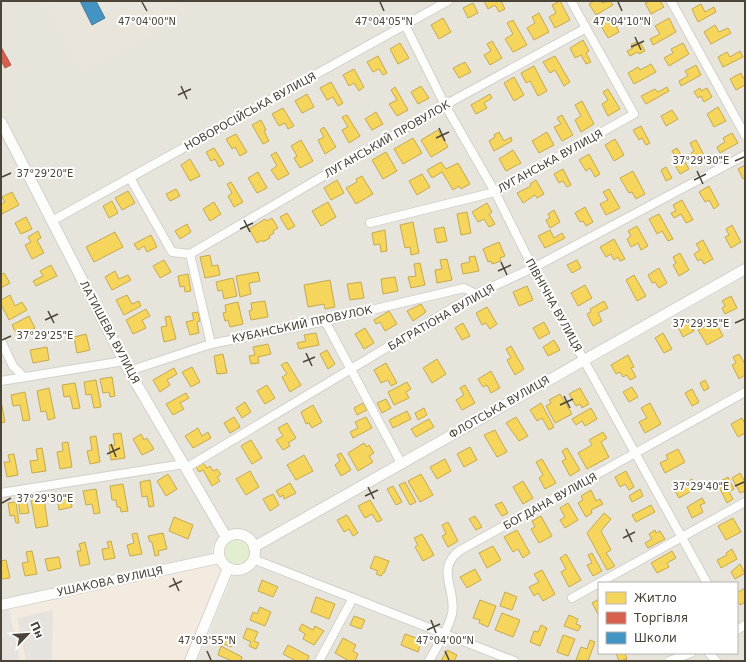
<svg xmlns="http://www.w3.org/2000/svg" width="746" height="662" viewBox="0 0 746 662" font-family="'DejaVu Sans',sans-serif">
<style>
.residential{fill:#e7e4dc;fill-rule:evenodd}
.commercial{fill:#f3ebdf}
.industrial{fill:#e6e2de}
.education{fill:#eae5da}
.green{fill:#e1eecf}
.parking{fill:#e6e3df}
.homes{fill:#f6d55c;stroke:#c3aa52}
.shops{fill:#d6604d;stroke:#ac5847}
.schools{fill:#4393c3;stroke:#457b9a}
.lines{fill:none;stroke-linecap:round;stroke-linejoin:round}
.minor-casing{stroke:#d2d0cb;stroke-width:10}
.tertiary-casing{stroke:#d2d0cb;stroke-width:12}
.minor{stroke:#fdfdfc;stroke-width:8}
.tertiary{stroke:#fdfdfc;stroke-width:10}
.ticks{fill:none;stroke:#4b4439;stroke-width:1.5}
.labels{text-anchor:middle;stroke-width:4;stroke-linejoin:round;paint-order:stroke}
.street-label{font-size:11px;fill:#4b4439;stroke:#fff}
.ticks-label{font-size:10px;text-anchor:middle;fill:#4b4439;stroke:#fff;stroke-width:4;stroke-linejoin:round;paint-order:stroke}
</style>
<rect width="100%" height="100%" fill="#f4f2ee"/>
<!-- residential -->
<g class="residential">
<polygon points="1,1 745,1 745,262 256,540 249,531 242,528 227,530 131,363 1,111"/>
<polygon points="1,132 219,535 212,547 212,555 1,599"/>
<path d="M745,276V661H197L232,576L245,575L251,571L259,560L260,550ZM599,583H737V653H599Z"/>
</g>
<!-- commercial -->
<polygon class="commercial" points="215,564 221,571 184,661 52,661 52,611 17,618 26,661 20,661 9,609"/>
<!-- industrial -->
<polygon class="industrial" points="9,609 20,661 1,661 1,611"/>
<!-- education -->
<polygon class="education" points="45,1 180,1 187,15 81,70"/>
<!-- green -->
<circle class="green" cx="237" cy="552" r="12"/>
<!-- parking -->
<polygon class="parking" points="53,610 52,661 26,661 17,618"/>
<!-- homes -->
<g class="homes">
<polygon points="484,1 501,1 505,9 499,12 495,5 488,9"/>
<polygon points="560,1 570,20 555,28 549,17 556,13 552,5"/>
<polygon points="594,1 601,1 602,3 610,1 613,5 596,15 589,4"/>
<polygon points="650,1 660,1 664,7 651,14 645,3"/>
<polygon points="473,3 478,13 468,18 463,8"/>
<polygon points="701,4 705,12 714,7 716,12 698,22 692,9"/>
<polygon points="539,13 549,32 534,40 527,28 535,23 532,17"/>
<polygon points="443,18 451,32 439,39 431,25"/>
<polygon points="612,18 619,32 608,38 600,24"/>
<polygon points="669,18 676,32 653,45 650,39 660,34 655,26"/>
<polygon points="513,20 527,45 513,52 505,39 513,34 507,23"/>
<polygon points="715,25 719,32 728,28 731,33 711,44 704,32"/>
<polygon points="583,40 589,51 586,53 591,62 586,64 581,55 575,58 570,48"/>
<polygon points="492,41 502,58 490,65 484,55 491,51 487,44"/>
<polygon points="636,42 638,44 640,42 645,51 639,54 638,52 630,56 627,51 633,48 631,45"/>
<polygon points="400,43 409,58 398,64 390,49"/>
<polygon points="683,43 689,54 669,66 664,58 673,53 671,49"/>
<polygon points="740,51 743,57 723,67 718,57 727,52 730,57"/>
<polygon points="378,56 387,73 383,75 379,69 373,72 367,62"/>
<polygon points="555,56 570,82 564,86 555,70 550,73 543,62"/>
<polygon points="465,62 471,72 459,78 453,68"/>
<polygon points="651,64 656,72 634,84 628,73 638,67 640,70"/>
<polygon points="696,65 701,75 681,86 679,81 688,76 685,71"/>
<polygon points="534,66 547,91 538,96 530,81 526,83 521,73"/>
<polygon points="354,69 364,87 359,91 354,83 349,86 343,75"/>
<polygon points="741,73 743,78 745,77 745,85 736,90 730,79"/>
<polygon points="514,77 524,95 514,101 504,83"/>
<polygon points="331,82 343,103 338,106 333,97 327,100 320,88"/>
<polygon points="421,86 429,98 418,104 411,92"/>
<polygon points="395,87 408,110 397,116 389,104 397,100 391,90"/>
<polygon points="667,87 669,91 646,104 641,96 655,89 658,92"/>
<polygon points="700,88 701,91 707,88 712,97 704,102 701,96 698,98 694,92"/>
<polygon points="608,89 620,109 608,116 602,104 608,100 603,92"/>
<polygon points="307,94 314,107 302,113 295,101"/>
<polygon points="490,94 492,98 484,103 487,108 476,114 471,105"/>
<polygon points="582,101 594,124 581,132 575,120 581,116 575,105"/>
<polygon points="718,107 726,121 714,127 707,114"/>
<polygon points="283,108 294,126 288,129 285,123 279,126 272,114"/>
<polygon points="672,110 678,119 666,126 661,116"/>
<polygon points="376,112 383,124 372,130 365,119"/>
<polygon points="347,115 360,136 349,143 342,130 348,127 342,117"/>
<polygon points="562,115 573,135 562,141 554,127 561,124 557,118"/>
<polygon points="261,120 266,130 264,131 269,141 263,144 252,125"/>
<polygon points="641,126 650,143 646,145 642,138 639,140 633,130"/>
<polygon points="324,127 336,147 325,154 318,140 324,137 320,130"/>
<polygon points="438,130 448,147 431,157 421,140"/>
<polygon points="499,132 504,141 511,137 512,141 494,151 489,141 495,137 494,135"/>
<polygon points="547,132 554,145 539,153 532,141"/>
<polygon points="732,133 738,143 720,153 717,147 725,142 723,138"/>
<polygon points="236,134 247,152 240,156 235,147 232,149 226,139"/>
<polygon points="413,138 422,153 403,164 394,149"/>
<polygon points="615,139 624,155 614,161 605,145"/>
<polygon points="301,140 313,161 300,168 294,158 297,156 291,146"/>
<polygon points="696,140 706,159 697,164 691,153 694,151 690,143"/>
<polygon points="214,148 224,164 219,167 215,159 211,161 206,152"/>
<polygon points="677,148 689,169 680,174 673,161 677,159 672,151"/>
<polygon points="513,150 521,163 506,171 499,159"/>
<polygon points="276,152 289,174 278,180 271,170 277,166 271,155"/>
<polygon points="386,152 397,171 383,179 372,160"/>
<polygon points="589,154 600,174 595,177 590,168 586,171 579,160"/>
<polygon points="190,159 200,176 190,181 181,165"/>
<polygon points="441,162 446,169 458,163 470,184 461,189 459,186 453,190 442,172 432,178 427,170"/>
<polygon points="745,165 745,178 743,179 738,169"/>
<polygon points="666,167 672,178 666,181 661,170"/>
<polygon points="563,169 571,185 567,187 563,181 559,183 554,174"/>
<polygon points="633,171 645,194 636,199 632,192 629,193 620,178"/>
<polygon points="258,172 267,188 257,193 248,178"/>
<polygon points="422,174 430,187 417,195 409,181"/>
<polygon points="362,176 373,194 356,204 346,188 357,182 356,179"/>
<polygon points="337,180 344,193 331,200 324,188"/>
<polygon points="536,180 544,194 537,198 535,195 523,203 517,193 531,186 530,184"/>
<polygon points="231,182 243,202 234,207 228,196 232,193 227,184"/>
<polygon points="709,186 719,205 714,209 709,200 705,202 699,192"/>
<polygon points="176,189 180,196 170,201 166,194"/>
<polygon points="609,189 620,208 606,215 600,204 608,200 603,192"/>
<polygon points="128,191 135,203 122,210 115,198"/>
<polygon points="12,192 19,205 2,214 1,204 5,202 2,197"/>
<polygon points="682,200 693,220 686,223 681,214 674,218 671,213 676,211 673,205"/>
<polygon points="112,201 118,213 109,218 103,206"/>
<polygon points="214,202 221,214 210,221 203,209"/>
<polygon points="328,202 336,217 321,226 312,211"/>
<polygon points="487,203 492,212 489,214 495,224 489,227 484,219 478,222 472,212"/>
<polygon points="585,207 593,222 586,226 583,221 580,222 575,213"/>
<polygon points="554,210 560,222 550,228 546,220 550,218 548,214"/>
<polygon points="467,212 471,233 461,235 457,214"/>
<polygon points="287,213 295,226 288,230 280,217"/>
<polygon points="659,214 673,239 668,241 662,231 657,234 649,219"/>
<polygon points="26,217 32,229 21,234 15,223"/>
<polygon points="272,218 278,228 273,231 274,233 269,236 270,238 263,242 262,240 257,243 249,229 265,219 267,221"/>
<polygon points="413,222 419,253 411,255 410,247 405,248 400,225"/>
<polygon points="187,224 191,232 180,239 175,231"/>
<polygon points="732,225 741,242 731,248 725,237 729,235 726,229"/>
<polygon points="637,226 648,246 641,250 638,243 631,247 627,239 631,236 628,231"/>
<polygon points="444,227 447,241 437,243 434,229"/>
<polygon points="385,230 387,251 381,252 380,244 374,245 372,233"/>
<polygon points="550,230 554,238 562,233 565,238 545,248 538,236"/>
<polygon points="38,231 41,238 37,240 44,253 32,259 25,245 31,242 28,237"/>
<polygon points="115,232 123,247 94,262 86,247"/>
<polygon points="151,235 157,247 147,252 144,246 138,250 134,244"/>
<polygon points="614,239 625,259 620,261 618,257 614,260 611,254 606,257 600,247"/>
<polygon points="703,240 713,259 704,264 701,259 698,261 694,254 700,250 696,244"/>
<polygon points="499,242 505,256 500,258 501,261 492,264 491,261 488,262 483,249"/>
<polygon points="680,253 689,270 679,276 673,265 676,263 673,257"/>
<polygon points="210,255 212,266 218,265 220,275 205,278 200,257"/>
<polygon points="475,256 479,271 463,274 461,264 470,262 469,257"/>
<polygon points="447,259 452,280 437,283 435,270 442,269 440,260"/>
<polygon points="164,260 171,272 160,278 153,266"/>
<polygon points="577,260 581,268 572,273 567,265"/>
<polygon points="420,263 425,285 411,288 408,277 416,276 414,264"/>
<polygon points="51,265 57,276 36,286 33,281 43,276 40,271"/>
<polygon points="659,268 667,283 659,288 655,282 652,283 648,275"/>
<polygon points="115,271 119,279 128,275 131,280 112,290 105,277"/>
<polygon points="258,272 260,281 249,283 251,294 240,297 236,276"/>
<polygon points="4,273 10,283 1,288 1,275"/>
<polygon points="188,274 191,291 185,292 184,286 180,287 178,276"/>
<polygon points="634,275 646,296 637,301 626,280"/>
<polygon points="395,277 398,291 383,294 381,279"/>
<polygon points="233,278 237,296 224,299 222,290 218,291 216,282"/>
<polygon points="330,280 335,307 325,309 324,304 308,307 304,285"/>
<polygon points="361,282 364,298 350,300 347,284"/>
<polygon points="585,285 592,298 578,306 571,293"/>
<polygon points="527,286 533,300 519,306 513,292"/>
<polygon points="10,295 15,306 22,302 27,310 9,320 1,304 1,300"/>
<polygon points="127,295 132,304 139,301 141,306 124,315 116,300"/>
<polygon points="731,296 737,308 725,314 722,308 725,306 722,301"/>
<polygon points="265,301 268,317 251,320 249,311 252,310 251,303"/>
<polygon points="604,301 608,308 598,313 602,321 593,326 587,314 591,312 590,309"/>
<polygon points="238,302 243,324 230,327 228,320 225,321 223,313 226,312 225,305"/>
<polygon points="421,304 426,312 413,321 407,311"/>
<polygon points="487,307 497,324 490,329 486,323 482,325 476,313"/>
<polygon points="146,309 150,316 142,320 146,328 133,334 126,320"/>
<polygon points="389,311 397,324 385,331 380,322 376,324 374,320"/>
<polygon points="198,312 200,321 197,322 199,333 190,335 186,322 194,320 192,313"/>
<polygon points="29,316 35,328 18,337 12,325"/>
<polygon points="170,316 176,339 164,342 161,327 167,326 165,317"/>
<polygon points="688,321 694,331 683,337 678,327"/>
<polygon points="715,321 723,336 707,345 698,330"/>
<polygon points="544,322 550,333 539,339 533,328"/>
<polygon points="463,323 470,336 462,340 455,328"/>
<polygon points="365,328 374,343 364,349 355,334"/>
<polygon points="316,333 319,345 299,349 297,343 306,341 304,335"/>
<polygon points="663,333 672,349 664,353 655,338"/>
<polygon points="86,334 90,350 77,353 74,337"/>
<polygon points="554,340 560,350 548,356 543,347"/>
<polygon points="268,344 271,354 258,357 259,363 251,364 249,356 255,355 253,347"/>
<polygon points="511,346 524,369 515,375 507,360 511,358 506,349"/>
<polygon points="47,347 49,360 33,363 30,350"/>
<polygon points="327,350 335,364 328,369 320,354"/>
<polygon points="223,354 227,373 217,374 214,356"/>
<polygon points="739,354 745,364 745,375 739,379 732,365 736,363 733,357"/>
<polygon points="628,355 634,367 631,368 636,377 630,380 627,375 623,377 620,372 616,374 611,365"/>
<polygon points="437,359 446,374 432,383 423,368"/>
<polygon points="287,362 301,385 290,392 282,377 287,374 281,365"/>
<polygon points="386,363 397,383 391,386 388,380 381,383 374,370"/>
<polygon points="192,367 200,382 191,387 182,372"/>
<polygon points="174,368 177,374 167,380 170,385 160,392 153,380"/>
<polygon points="491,371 500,388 491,393 487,385 483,387 478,379"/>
<polygon points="112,377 115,396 110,397 109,392 103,393 100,379"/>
<polygon points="96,380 101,407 94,408 91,394 86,395 84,382"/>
<polygon points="705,380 709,388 704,391 700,383"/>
<polygon points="407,382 411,389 406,392 409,398 394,405 388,392"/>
<polygon points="75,383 80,408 73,409 70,396 64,397 62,385"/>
<polygon points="267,385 275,398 265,404 257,391"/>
<polygon points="465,385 475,403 462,410 456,400 464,395 460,388"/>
<polygon points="632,387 638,397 629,402 623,392"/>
<polygon points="49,388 55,418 48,420 46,411 41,412 37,391"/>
<polygon points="580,388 589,404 582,408 580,404 576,406 569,394"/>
<polygon points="692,389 699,402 692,406 685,393"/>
<polygon points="25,392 30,420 23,421 20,405 13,406 11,395"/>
<polygon points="186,393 189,398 180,403 184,409 173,415 166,404"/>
<polygon points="560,394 572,414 555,423 546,406 551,403 549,400"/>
<polygon points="386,399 391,408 382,413 377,403"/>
<polygon points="1,401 5,422 1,423"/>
<polygon points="245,402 251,412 242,418 236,408"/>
<polygon points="363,403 367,410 357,415 354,408"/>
<polygon points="541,403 554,427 549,430 542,418 537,421 530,410"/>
<polygon points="650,403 661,424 645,433 639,422 647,418 641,408"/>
<polygon points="313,405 322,422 312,428 309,423 306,424 301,412"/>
<polygon points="424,408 427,415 418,420 415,413"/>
<polygon points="591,408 597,419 585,426 582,421 576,425 572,419"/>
<polygon points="407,411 411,419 393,428 389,420"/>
<polygon points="234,417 240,427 230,433 224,423"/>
<polygon points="366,417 372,428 353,438 350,432 358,428 355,422"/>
<polygon points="516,417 528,436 519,441 506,423"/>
<polygon points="742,418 745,424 745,433 738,437 731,424"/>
<polygon points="429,419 434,427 416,437 411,429"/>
<polygon points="287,423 296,438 288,443 290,446 283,450 276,440 283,436 278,428"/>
<polygon points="198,428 202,436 208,432 211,438 193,448 185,436"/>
<polygon points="495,430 507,452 497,457 484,435"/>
<polygon points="603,432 607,438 601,442 609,457 587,469 578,453 592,445 589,440"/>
<polygon points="121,433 125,458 111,460 109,445 115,445 113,434"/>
<polygon points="141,434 144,440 147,438 154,449 142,455 133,439"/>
<polygon points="96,436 100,462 90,464 87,451 92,450 90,437"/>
<polygon points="251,440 262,458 252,464 241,446"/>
<polygon points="68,442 72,467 60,469 57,452 63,451 62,443"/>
<polygon points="364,443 367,447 369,445 374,453 369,456 373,462 358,471 348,453"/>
<polygon points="470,447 477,460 464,467 457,454"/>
<polygon points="42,448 46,471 32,473 30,461 38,460 36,449"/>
<polygon points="567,448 580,470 570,476 562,461 566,459 562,451"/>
<polygon points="678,449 685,462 665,473 660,463 668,459 666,455"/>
<polygon points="341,453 351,470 341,476 335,465 340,461 337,455"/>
<polygon points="14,454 18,475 7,477 4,462 10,462 8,455"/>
<polygon points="304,455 313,471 296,480 287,465"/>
<polygon points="445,459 451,471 437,479 430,467"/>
<polygon points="542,459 556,483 545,489 539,478 543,475 536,462"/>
<polygon points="203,463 207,468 210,466 213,471 217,469 221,474 217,477 220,481 212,486 203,470 199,472 196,467"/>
<polygon points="250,471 259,487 246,495 236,479"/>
<polygon points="626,471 634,487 629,490 625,484 620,487 615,477"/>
<polygon points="740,473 745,482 745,491 740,493 732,478"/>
<polygon points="168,474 177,489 166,496 157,481"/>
<polygon points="421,474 433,495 420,502 408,481"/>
<polygon points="728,477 734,489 729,492 733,499 727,503 717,483"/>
<polygon points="692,479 697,488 679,498 674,489"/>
<polygon points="150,480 154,506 149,507 147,496 142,497 140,482"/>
<polygon points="523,481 533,498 523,504 513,487"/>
<polygon points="405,482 416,502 410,505 399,485"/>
<polygon points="290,483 296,493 284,499 283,495 280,497 276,491"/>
<polygon points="123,484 128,511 121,512 120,507 117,507 116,500 112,500 110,486"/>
<polygon points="393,486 402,502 396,505 387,489"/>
<polygon points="96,489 100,513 94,514 92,504 86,505 83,491"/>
<polygon points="640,489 643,496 632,502 629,496"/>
<polygon points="591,490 596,501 600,499 603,504 591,510 592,513 586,517 578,503 583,500 581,496"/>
<polygon points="273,494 279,505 270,511 263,499"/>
<polygon points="70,495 72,507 59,510 57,497"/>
<polygon points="26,497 29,513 20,514 18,498"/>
<polygon points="44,498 48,526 36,528 31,500"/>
<polygon points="702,498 705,503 700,505 703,512 692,518 687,507"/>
<polygon points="370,500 382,520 377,522 372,514 365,518 358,506"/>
<polygon points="16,502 19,523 16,523 14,515 10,516 8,503"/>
<polygon points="502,502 508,513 502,516 495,505"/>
<polygon points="568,503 578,520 565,528 560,520 565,517 560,508"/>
<polygon points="651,505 655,512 636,522 632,515"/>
<polygon points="604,513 611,519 601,531 611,550 606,553 615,566 607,570 587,533"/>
<polygon points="347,515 358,533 353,536 349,529 344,532 337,520"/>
<polygon points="475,516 482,527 476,530 469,519"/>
<polygon points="541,516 552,536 539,543 531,529 535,527 532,521"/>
<polygon points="174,517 193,525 188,539 169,531"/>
<polygon points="733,518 741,532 726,540 718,526"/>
<polygon points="448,522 458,541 448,547 442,536 446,534 442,525"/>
<polygon points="517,530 530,553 523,558 518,549 513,552 504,537"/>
<polygon points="655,530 656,533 660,531 665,539 648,548 645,543 652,539 649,534"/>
<polygon points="137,533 142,554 130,556 127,545 134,543 132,534"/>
<polygon points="163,533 167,549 158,551 159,555 155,556 152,542 150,542 148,536"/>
<polygon points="422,534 434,555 423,561 415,547 418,545 414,538"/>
<polygon points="111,541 115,558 104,560 102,549 109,548 107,542"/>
<polygon points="85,542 90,564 80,566 77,551 81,551 79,544"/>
<polygon points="493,546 501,560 487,568 479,553"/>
<polygon points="732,549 737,559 721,568 717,560 727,555 726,553"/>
<polygon points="32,551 37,574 25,576 22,563 28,562 26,552"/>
<polygon points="672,551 676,558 667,563 669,567 657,573 651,563"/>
<polygon points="592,553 602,571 593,576 587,565 592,563 588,555"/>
<polygon points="566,554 581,580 569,587 561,572 566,569 560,558"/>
<polygon points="375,556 389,561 384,573 383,573 381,576 376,574 378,571 370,568"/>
<polygon points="59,557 61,568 48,571 45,559"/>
<polygon points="6,560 10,578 1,579 1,561"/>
<polygon points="740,564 745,573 735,579 731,572"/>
<polygon points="475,569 481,580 467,588 460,577"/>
<polygon points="542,570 555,594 543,601 538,593 534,596 529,587 539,582 534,574"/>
<polygon points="262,580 278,587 273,597 258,591"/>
<polygon points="745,588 745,602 740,605 737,600 737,593"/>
<polygon points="505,592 517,597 512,610 500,606"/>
<polygon points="316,597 335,604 329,619 311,612"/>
<polygon points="599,599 599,614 598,614 592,603"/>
<polygon points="480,600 496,606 488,627 479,623 480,620 473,618"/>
<polygon points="260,607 271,612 265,626 250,620 253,612 257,614"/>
<polygon points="502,613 520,620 513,637 495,630"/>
<polygon points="569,615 578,619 576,624 581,626 578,631 564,626"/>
<polygon points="354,616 365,620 361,629 350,625"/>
<polygon points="302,624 313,630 315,626 324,631 314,645 303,639 305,634 299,630"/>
<polygon points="541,625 547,628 540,646 530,642 534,631 538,632"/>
<polygon points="247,628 258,632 254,641 259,643 256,649 249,646 251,642 243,638"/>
<polygon points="405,634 422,640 418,652 401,645"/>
<polygon points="563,635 575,639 568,656 557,652"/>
<polygon points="225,636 234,640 231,647 222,643"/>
<polygon points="343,638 356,645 353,651 358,654 355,661 349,661 335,653"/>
<polygon points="590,640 595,642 588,661 576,660 581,647 587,649"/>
<polygon points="288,645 309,656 307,661 296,661 283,654"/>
<polygon points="221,646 242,657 241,661 232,661 218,655"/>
<polygon points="447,650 457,655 454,661 441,661"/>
<polygon points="616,653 625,653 627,659 619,661"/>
</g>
<!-- shops -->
<polygon class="shops" points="1,47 11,65 5,68 1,60"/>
<!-- schools -->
<polygon class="schools" points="80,1 96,1 105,18 92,25"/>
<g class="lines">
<!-- minor casing -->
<g class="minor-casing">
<g id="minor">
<polyline points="671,1 745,135"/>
<polyline points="405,25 445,105 495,192 533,268 707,583"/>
<polyline points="130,178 172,252 190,254"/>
<polyline points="52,221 448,1"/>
<polyline points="370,223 495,192 634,114 571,1"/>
<polyline points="190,254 445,105 586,28"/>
<polyline points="190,254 211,344"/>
<polyline points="325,321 401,463"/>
<polyline points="1,341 13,366 24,377"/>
<polyline points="129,371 211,344 325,321 464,288 476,294"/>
<polyline points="1,381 124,361"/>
<polyline points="186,468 476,294 533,268 745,155"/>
<polyline points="1,493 184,464"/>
<polyline points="253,559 514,661"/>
<polyline points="599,583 745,502"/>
<polyline points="572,598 599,583"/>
<polyline points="737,630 745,625"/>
<polyline points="709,653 716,661"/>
<polyline points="319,661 353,598"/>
<path d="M429,661C437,646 448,631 452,614C457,590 435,570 459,551L745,392"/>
<polyline points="669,661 691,653"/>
</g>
</g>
<!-- tertiary casing -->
<g class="tertiary-casing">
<g id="tertiary">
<polyline points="1,122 129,371 226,537"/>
<circle cx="237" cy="552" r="18"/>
<polyline points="254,547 745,269"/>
<polyline points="1,605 219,558"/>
<polyline points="190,661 228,568"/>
</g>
</g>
<!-- minor -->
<use href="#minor" class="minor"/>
<!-- tertiary -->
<use href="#tertiary" class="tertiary"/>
</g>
<!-- ticks -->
<path class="ticks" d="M142,2L147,11M380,2L384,11M618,2L622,11M635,37L641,50M631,47L644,41M181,86L187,99M178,95L191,89M439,128L445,141M436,138L449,132M735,161L744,157M697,171L703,184M2,177L11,173M694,180L706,174M244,220L250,232M240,229L253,223M501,262L507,275M498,271L511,265M48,311L54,323M45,320L58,314M735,323L744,319M2,340L11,336M306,353L312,366M303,362L315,357M564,396L570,408M560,405L573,399M111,444L116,457M107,454L120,448M735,486L744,482M368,487L374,499M365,496L378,490M2,503L11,498M626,529L632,542M623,538L635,532M173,578L179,591M169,587L182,581M431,620L436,633M427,630L440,624M207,651L211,660M445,651L449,660"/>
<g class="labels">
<!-- street labels -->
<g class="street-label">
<text transform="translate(250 111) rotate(-29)" y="4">НОВОРОСІЙСЬКА ВУЛИЦЯ</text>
<text transform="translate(387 139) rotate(-30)" y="4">ЛУГАНСЬКИЙ ПРОВУЛОК</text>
<text transform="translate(550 161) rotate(-29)" y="4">ЛУГАНСЬКА ВУЛИЦЯ</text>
<text transform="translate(554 305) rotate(61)" y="4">ПІВНІЧНА ВУЛИЦЯ</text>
<text transform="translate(441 317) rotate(-30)" y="4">БАГРАТІОНА ВУЛИЦЯ</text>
<text transform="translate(302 324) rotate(-12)" y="4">КУБАНСЬКИЙ ПРОВУЛОК</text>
<text transform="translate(110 332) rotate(62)" y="4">ЛАТИШЕВА ВУЛИЦЯ</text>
<text transform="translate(499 407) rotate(-30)" y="4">ФЛОТСЬКА ВУЛИЦЯ</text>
<text transform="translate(550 501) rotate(-29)" y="4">БОГДАНА ВУЛИЦЯ</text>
<text transform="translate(110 581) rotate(-12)" y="4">УШАКОВА ВУЛИЦЯ</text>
</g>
</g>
<g class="ticks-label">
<text x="147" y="25">47°04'00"N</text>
<text x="384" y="25">47°04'05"N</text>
<text x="622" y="25">47°04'10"N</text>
<text x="701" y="164">37°29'30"E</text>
<text x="45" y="177">37°29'20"E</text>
<text x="701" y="327">37°29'35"E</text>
<text x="45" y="339">37°29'25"E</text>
<text x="701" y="490">37°29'40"E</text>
<text x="45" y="502">37°29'30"E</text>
<text x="207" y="644">47°03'55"N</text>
<text x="445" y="644">47°04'00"N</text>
</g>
<!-- border -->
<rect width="746" height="662" fill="none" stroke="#4b4439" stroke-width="4"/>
<!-- legend -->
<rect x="598" y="582" width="140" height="72" fill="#ffffff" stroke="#b7b4b0"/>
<rect x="606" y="592" width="20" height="12" fill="#f6d55c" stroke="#b7b4b0"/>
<text x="634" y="602" font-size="12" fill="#4b4439">Житло</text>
<rect x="606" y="612" width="20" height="12" fill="#d6604d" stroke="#b7b4b0"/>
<text x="634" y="622" font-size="12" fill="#4b4439">Торгівля</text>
<rect x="606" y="632" width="20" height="12" fill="#4393c3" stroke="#b7b4b0"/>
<text x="634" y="642" font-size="12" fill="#4b4439">Школи</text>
<!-- north arrow -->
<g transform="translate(28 634) rotate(65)" stroke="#ffffff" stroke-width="3" paint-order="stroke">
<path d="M0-3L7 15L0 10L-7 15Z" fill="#4b4439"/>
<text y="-6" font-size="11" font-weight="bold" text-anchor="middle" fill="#4b4439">Пн</text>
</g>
</svg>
